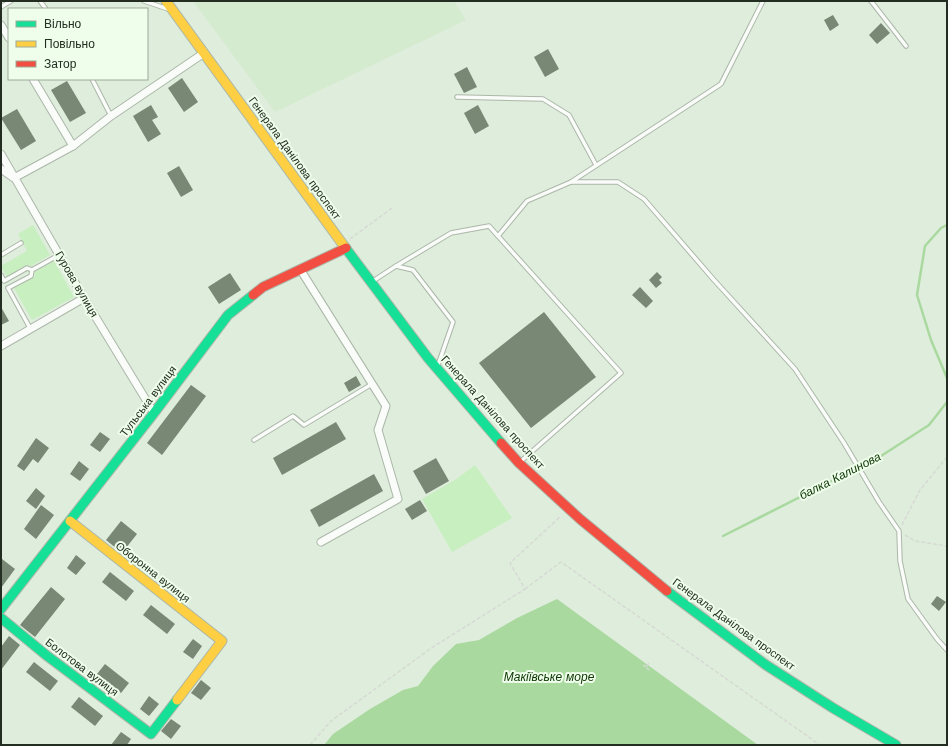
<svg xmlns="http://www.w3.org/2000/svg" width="948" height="746" viewBox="0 0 948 746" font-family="'Work Sans',sans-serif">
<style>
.built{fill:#d4ebcf}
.green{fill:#c8efbf}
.water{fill:#aad9a0}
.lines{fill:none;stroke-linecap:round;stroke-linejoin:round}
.stream{stroke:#aad9a0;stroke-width:2.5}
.building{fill:#798775}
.lane-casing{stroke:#acb7a9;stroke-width:5.5}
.street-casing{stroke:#acb7a9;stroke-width:9}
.fast-casing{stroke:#acb7a9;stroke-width:11}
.slow-casing{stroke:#acb7a9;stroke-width:11}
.jam-casing{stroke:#acb7a9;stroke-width:11}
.path{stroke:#d6dad5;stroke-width:1.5;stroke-dasharray:4 2;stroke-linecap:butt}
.lane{stroke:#fafcfa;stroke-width:3.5}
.street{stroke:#fafcfa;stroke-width:7}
.fast{stroke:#16e098;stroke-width:9}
.slow{stroke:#ffcf43;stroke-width:9}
.jam{stroke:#f24e42;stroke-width:9}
.labels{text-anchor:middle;stroke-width:4;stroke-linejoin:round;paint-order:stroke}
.street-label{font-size:11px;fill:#232d21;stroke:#eefeeb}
.water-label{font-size:12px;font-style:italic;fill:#0d3603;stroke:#eefeeb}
</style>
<rect width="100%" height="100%" fill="#dfeddc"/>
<!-- built -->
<polygon class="built" points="193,1 454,1 466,20 275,112"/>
<!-- green -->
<g class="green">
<polygon points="33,225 50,255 31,266 27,265 7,277 1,266 27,251 18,234"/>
<polygon points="54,261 74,297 32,320 14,288 34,277 35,272"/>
<polygon points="475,465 512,518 452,552 422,499 458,478"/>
</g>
<!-- water -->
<polygon class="water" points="557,599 758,745 324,745 333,734 370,709 403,690 418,686 433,666 456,644 479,640 517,618"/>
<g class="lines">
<!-- stream -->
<g class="stream">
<polyline points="947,225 941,228 925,246 917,295 931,340 947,378"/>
<polyline points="723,536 881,456 929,425 947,402"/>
</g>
</g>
<!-- building -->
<g class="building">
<polygon points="833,15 839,25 830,31 824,20"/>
<polygon points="881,23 890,33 877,44 869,35"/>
<polygon points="548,49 559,69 545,77 534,57"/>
<polygon points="467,67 477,87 464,93 454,74"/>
<polygon points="182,78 198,102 184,112 168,88"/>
<polygon points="67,81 86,113 70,122 51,90"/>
<polygon points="151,105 158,117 152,120 161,134 148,142 133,116"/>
<polygon points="478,105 489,126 475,134 464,113"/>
<polygon points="17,109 36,141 21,150 1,118"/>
<polygon points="179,166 193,190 181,197 167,173"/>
<polygon points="657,272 662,277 659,280 662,283 656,288 649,280"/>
<polygon points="230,273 241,290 219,304 208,287"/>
<polygon points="640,287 653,301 646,308 632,295"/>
<polygon points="1,307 9,321 1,325"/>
<polygon points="544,312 596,377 531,428 479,363"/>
<polygon points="356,376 361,385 349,392 344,383"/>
<polygon points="191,385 206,396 162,455 147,443"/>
<polygon points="336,422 346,439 282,475 273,458"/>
<polygon points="100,432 110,439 100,452 90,445"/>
<polygon points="36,438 49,448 38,463 33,459 24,471 17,466"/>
<polygon points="436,458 449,481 426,494 413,471"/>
<polygon points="79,461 89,469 80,481 70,474"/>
<polygon points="374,474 383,491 319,527 310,510"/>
<polygon points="36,488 45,496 36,509 26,501"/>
<polygon points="420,500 427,511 412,520 405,509"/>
<polygon points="41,505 54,515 36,539 24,529"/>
<polygon points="121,521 137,534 122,553 106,540"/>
<polygon points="76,555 86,563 76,575 67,568"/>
<polygon points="2,559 15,569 1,588 1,561"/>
<polygon points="110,572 134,591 126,601 102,582"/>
<polygon points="51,587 65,599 35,637 20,625"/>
<polygon points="937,596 946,602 939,611 931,604"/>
<polygon points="151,605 175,624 167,634 143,615"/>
<polygon points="9,636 20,645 1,670 1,647"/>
<polygon points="193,639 202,646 193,659 183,652"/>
<polygon points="34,662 58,681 50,691 26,672"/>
<polygon points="105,664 129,683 121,693 97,674"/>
<polygon points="201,680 211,688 201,700 191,693"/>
<polygon points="149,696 159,704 149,716 140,709"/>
<polygon points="79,697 103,716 95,726 71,707"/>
<polygon points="171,719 181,726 171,739 161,731"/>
<polygon points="121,732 131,739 127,745 111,745"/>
</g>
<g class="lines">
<!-- lane casing -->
<g class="lane-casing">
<g id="lane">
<polyline points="40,1 46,9"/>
<polyline points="144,1 168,9"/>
<polyline points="871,1 906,46"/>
<polyline points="1,7 11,1"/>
<polyline points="92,79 111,116"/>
<polyline points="457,97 543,99 569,115 596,165"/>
<polyline points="571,182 618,182 644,199 714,280 795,369 844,443 879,502 899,531 900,561 908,599 937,639 947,650"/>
<polyline points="498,236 527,201 571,182 721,84 763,1"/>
<polyline points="1,255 21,243"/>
<polyline points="396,266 451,233 489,226 621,373 520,462"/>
<polyline points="1,275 4,281 27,268 32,270 59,255"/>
<polyline points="373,281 396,266 413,270 453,322 438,365"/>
<polyline points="30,328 8,288 31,276 32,270"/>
<polyline points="254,440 293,416 304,425 372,384"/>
</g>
</g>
<!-- street casing -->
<g class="street-casing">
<g id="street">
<polyline points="1,25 9,38"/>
<polyline points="33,79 73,146"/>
<polyline points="1,154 84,298 154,413"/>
<polyline points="1,169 14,178 73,146 111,116 204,53"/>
<polyline points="300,269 386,406 378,430 398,499 321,542"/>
<polyline points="1,346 84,298"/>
</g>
</g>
<!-- fast casing -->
<g class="fast-casing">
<g id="fast">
<polyline points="344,246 428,358 501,443"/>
<polyline points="667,591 766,665 833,708 896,745"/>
<polyline points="1,609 154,413 228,315 253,295"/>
<polyline points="1,618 46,655 151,734 177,700"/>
</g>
</g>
<!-- slow casing -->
<g class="slow-casing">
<g id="slow">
<polyline points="166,1 344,246"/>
<polyline points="70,521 222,641 177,700"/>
</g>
</g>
<!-- jam casing -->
<g class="jam-casing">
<g id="jam">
<polyline points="253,295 263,287 346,248"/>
<polyline points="501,443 519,463 580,519 667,591"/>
</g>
</g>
<!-- path -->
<g class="path">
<polyline points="350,239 392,208"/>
<polyline points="902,525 920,490 947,457"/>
<polyline points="905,535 915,541 947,546"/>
<polyline points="525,589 561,562 820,745"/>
<polyline points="649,663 646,667 649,670"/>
<polyline points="643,665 646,667"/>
<polyline points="310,745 331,721 430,649 525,589 510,563 561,516"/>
</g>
<!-- lane -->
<use href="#lane" class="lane"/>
<!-- street -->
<use href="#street" class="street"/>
<!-- fast -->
<use href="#fast" class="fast"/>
<!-- slow -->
<use href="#slow" class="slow"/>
<!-- jam -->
<use href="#jam" class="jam"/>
</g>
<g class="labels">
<!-- street labels -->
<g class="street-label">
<text transform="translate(295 158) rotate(54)" y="4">Генерала Данілова проспект</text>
<text transform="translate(77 284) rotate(60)" y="4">Гурова вулиця</text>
<text transform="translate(148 401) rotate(-53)" y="4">Тульська вулиця</text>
<text transform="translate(493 412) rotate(48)" y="4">Генерала Данілова проспект</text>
<text transform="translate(153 572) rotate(38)" y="4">Оборонна вулиця</text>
<text transform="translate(734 624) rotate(36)" y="4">Генерала Данілова проспект</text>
<text transform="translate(82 667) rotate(37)" y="4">Болотова вулиця</text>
</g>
<!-- water labels -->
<g class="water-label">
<text transform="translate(840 476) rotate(-27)" y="4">балка Калинова</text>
<text x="549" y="681">Макіївське море</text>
</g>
</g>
<!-- border -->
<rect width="948" height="746" fill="none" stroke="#232d21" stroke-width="4"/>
<!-- legend -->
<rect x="8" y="8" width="140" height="72" fill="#eefeeb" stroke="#9daa9a"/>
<rect x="16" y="21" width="20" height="6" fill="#16e098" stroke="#9daa9a"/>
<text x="44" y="28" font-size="12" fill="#232d21">Вільно</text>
<rect x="16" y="41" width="20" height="6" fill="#ffcf43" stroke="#9daa9a"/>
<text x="44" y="48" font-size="12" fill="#232d21">Повільно</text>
<rect x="16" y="61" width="20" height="6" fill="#f24e42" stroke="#9daa9a"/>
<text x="44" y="68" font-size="12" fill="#232d21">Затор</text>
</svg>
